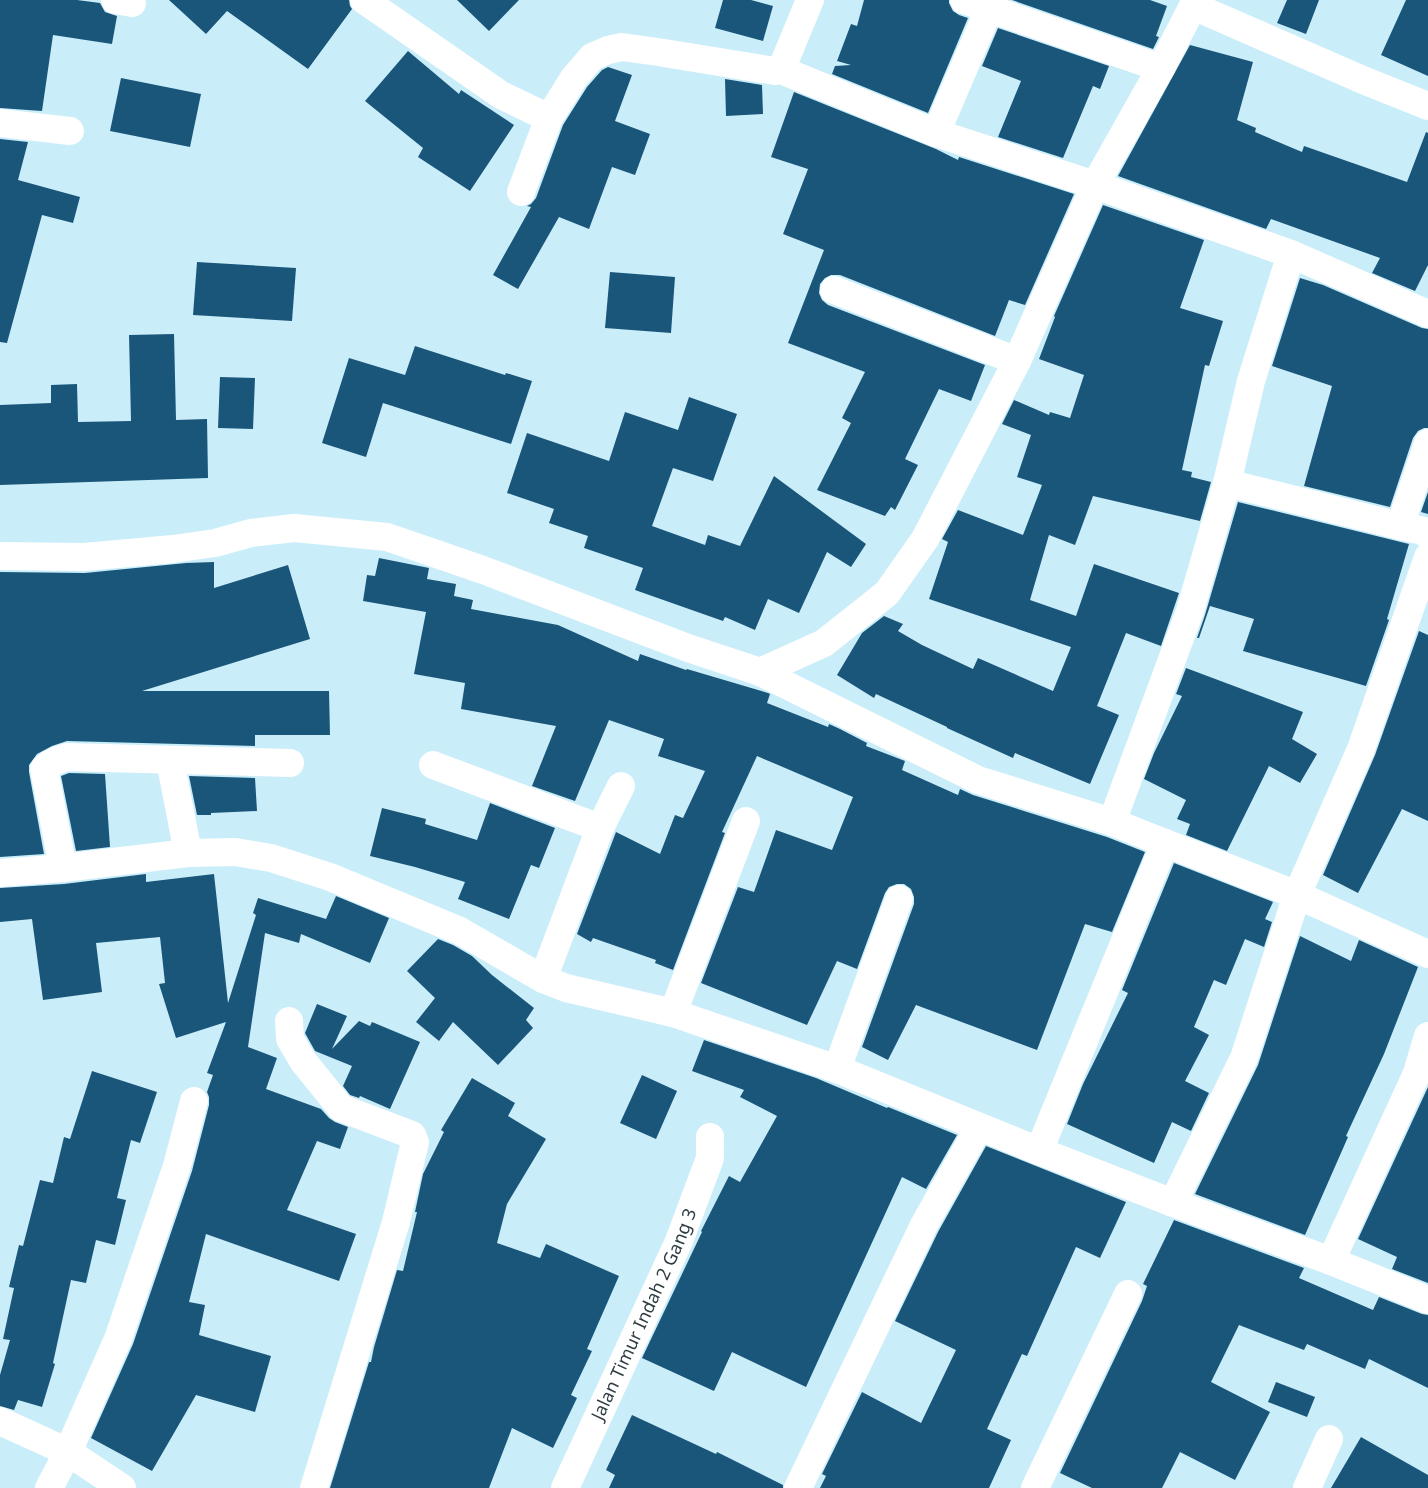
<svg xmlns="http://www.w3.org/2000/svg" width="1428" height="1488" viewBox="0 0 1428 1488" font-family="'Noto Sans',sans-serif">
<style>
.building{fill:#1a567a}
.lines{fill:none;stroke-linecap:round;stroke-linejoin:round}
.minor{stroke:#fff;stroke-width:28}
.labels{text-anchor:middle;stroke-width:5;stroke-linejoin:round;paint-order:stroke}
.street-label{font-size:18px;fill:#2f3d42;stroke:#caedfa}
</style>
<rect width="100%" height="100%" fill="#caedfa"/>
<!-- building -->
<g class="building">
<polygon points="0,0 77,0 100,3 105,12 117,16 112,44 53,35 42,111 0,108"/>
<polygon points="169,0 349,0 350,6 352,9 308,69 227,11 206,34"/>
<polygon points="457,0 519,0 489,31"/>
<polygon points="723,0 751,0 773,6 763,41 715,28"/>
<polygon points="864,0 949,0 949,3 953,11 959,15 968,18 928,113 832,74 835,66 851,65 837,61 851,24 857,26"/>
<polygon points="1012,0 1150,0 1167,6 1156,36 1159,37 1153,49"/>
<polygon points="1287,0 1319,0 1306,34 1277,23"/>
<polygon points="1406,0 1428,0 1428,76 1381,55"/>
<polygon points="998,28 1109,66 1100,89 1093,86 1063,158 998,137 1021,81 982,66"/>
<polygon points="1190,45 1253,62 1237,120 1256,128 1255,132 1302,152 1304,146 1407,182 1426,132 1428,133 1428,265 1415,291 1372,273 1380,258 1271,219 1266,229 1118,176"/>
<polygon points="408,51 459,94 461,90 514,125 470,191 418,157 423,148 365,101"/>
<polygon points="608,67 632,75 615,121 650,134 635,175 612,167 589,229 559,217 518,289 493,275 531,207 527,206 531,204 536,198 563,125 587,87 602,70"/>
<polygon points="121,78 201,94 190,147 110,131"/>
<polygon points="725,79 762,85 763,114 726,116"/>
<polygon points="794,92 936,149 958,160 959,157 1074,194 1025,305 1009,300 995,336 840,275 831,275 825,278 820,284 819,293 822,300 828,305 985,365 971,401 939,389 905,459 918,465 895,510 891,507 885,516 817,490 851,423 842,418 865,372 788,343 824,250 783,234 808,169 771,157"/>
<polygon points="0,139 28,142 18,180 80,197 73,223 42,215 7,343 0,342"/>
<polygon points="1103,205 1204,240 1180,308 1223,321 1209,366 1205,365 1182,470 1192,472 1191,477 1211,482 1200,521 1093,496 1075,545 1049,535 1030,600 1076,616 1094,564 1179,593 1161,646 1126,633 1097,706 1119,715 1090,784 1015,753 1013,758 947,728 947,727 876,694 874,698 837,675 862,633 884,616 903,624 898,631 922,645 973,669 978,658 1053,691 1071,647 929,599 948,542 942,539 958,510 1023,535 1042,485 1017,477 1031,435 1002,424 1014,400 1049,415 1050,412 1070,418 1084,375 1039,359 1055,317 1054,316"/>
<polygon points="197,262 296,268 292,321 193,315"/>
<polygon points="610,272 675,277 671,333 605,328"/>
<polygon points="1300,278 1323,285 1422,328 1428,329 1428,428 1424,428 1418,431 1413,438 1390,507 1304,486 1332,386 1272,366"/>
<polygon points="174,334 176,420 207,419 208,478 0,485 0,405 51,403 51,385 77,384 78,422 131,421 129,335"/>
<polygon points="415,346 505,375 506,373 532,381 511,444 383,403 366,457 322,443 349,358 405,375"/>
<polygon points="220,377 255,378 253,429 218,428"/>
<polygon points="689,397 737,414 713,481 673,468 652,526 705,545 708,535 740,546 774,476 866,544 851,567 827,552 799,613 768,599 755,630 725,617 723,621 635,590 643,568 584,548 588,536 549,523 554,509 507,493 527,433 609,461 625,412 678,430"/>
<polygon points="1428,492 1428,514 1421,512"/>
<polygon points="1238,502 1409,544 1387,619 1389,620 1366,686 1243,651 1254,619 1210,606 1199,638 1197,638 1205,615"/>
<polygon points="379,558 429,568 427,579 456,584 454,596 473,600 471,609 558,625 638,661 640,654 686,670 687,669 768,693 770,694 767,703 828,727 829,724 840,729 867,743 866,746 905,761 902,770 958,795 960,789 973,795 1107,837 1145,852 1112,932 1085,924 1037,1050 916,1005 888,1060 862,1047 914,904 914,897 911,889 904,884 897,884 889,887 885,893 857,969 837,961 807,1025 701,983 738,887 754,892 776,830 832,850 853,797 757,756 722,832 725,833 673,970 655,963 656,960 593,938 591,942 577,934 616,832 660,854 675,815 683,818 705,771 658,756 664,739 609,720 575,801 532,786 556,726 461,709 465,683 414,674 426,612 363,601 367,575 375,576"/>
<polygon points="214,562 214,588 288,565 310,639 142,691 329,691 330,735 255,735 255,746 67,741 52,746 37,754 29,765 29,772 44,854 0,857 0,572 85,573 186,563"/>
<polygon points="1419,631 1428,635 1428,821 1402,809 1358,893 1323,875 1375,755"/>
<polygon points="1186,668 1303,712 1292,739 1317,754 1300,783 1269,766 1227,851 1186,835 1190,824 1177,819 1186,800 1144,779 1154,753 1182,696 1176,694"/>
<polygon points="69,773 105,774 110,847 76,851 61,776"/>
<polygon points="189,776 255,778 257,811 211,813 211,815 197,815"/>
<polygon points="490,803 555,828 539,868 531,865 509,919 458,899 465,882 415,867 370,856 382,808 426,819 425,824 477,840"/>
<polygon points="1174,863 1273,902 1265,919 1272,922 1264,947 1245,939 1226,985 1214,980 1194,1027 1209,1035 1185,1081 1209,1093 1191,1131 1172,1122 1154,1163 1067,1124 1083,1084 1128,993 1122,990"/>
<polygon points="146,874 146,882 214,874 228,1003 256,915 253,913 258,898 326,919 336,896 389,918 370,963 301,934 299,943 265,933 248,1047 277,1058 266,1089 321,1109 329,1118 335,1122 348,1127 340,1149 317,1141 287,1210 356,1234 339,1281 206,1234 189,1302 205,1305 199,1335 271,1356 255,1412 196,1395 152,1471 91,1438 133,1344 192,1171 209,1105 209,1097 207,1092 213,1075 207,1073 226,1022 176,1038 159,984 165,983 160,937 96,943 102,992 43,1000 32,919 0,922 0,888 64,884"/>
<polygon points="1300,936 1351,961 1359,940 1418,967 1384,1054 1346,1136 1348,1137 1305,1235 1195,1194 1258,1065"/>
<polygon points="438,939 453,945 472,956 492,975 534,1008 526,1020 533,1028 498,1065 453,1022 439,1041 416,1022 435,998 407,971"/>
<polygon points="317,1004 347,1016 332,1049 359,1021 370,1026 372,1022 420,1042 390,1109 360,1096 359,1098 350,1095 343,1086 352,1066 315,1051 305,1033"/>
<polygon points="704,1040 816,1078 887,1108 888,1107 957,1135 926,1189 902,1177 806,1387 732,1352 714,1391 642,1358 702,1232 701,1231 729,1176 740,1182 777,1116 740,1097 744,1090 692,1071"/>
<polygon points="92,1071 157,1092 140,1143 131,1140 117,1198 126,1200 115,1245 96,1240 86,1283 71,1280 53,1363 55,1364 42,1407 18,1400 14,1410 0,1406 0,1375 10,1340 3,1339 14,1288 9,1287 19,1245 23,1246 40,1180 53,1183 64,1137 70,1139"/>
<polygon points="642,1075 677,1091 656,1139 620,1123"/>
<polygon points="472,1078 515,1103 508,1116 546,1139 507,1204 497,1243 540,1258 546,1244 619,1276 587,1349 592,1351 571,1395 577,1398 553,1448 512,1428 489,1488 330,1488 369,1362 371,1362 374,1347 397,1270 403,1271 417,1212 415,1212 423,1174 444,1132 441,1130"/>
<polygon points="1428,1087 1428,1283 1392,1269 1397,1257 1358,1239"/>
<polygon points="986,1146 1126,1202 1100,1258 1076,1247 1027,1356 1022,1354 987,1429 1011,1440 989,1488 820,1488 826,1476 822,1474 862,1392 921,1423 956,1350 895,1321 938,1232"/>
<polygon points="1174,1220 1304,1268 1299,1278 1373,1310 1379,1297 1422,1314 1428,1315 1428,1388 1369,1359 1365,1369 1307,1344 1304,1350 1239,1325 1211,1382 1270,1412 1235,1480 1180,1452 1162,1488 1092,1488 1060,1473 1142,1301 1147,1286 1143,1284"/>
<polygon points="1276,1382 1315,1397 1307,1417 1268,1402"/>
<polygon points="632,1415 716,1454 717,1452 783,1485 783,1488 609,1488 615,1475 606,1470"/>
<polygon points="1361,1437 1428,1475 1428,1488 1331,1488"/>
</g>
<g class="lines">
<!-- minor -->
<g class="minor">
<polyline points="115,0 132,3"/>
<polyline points="364,0 501,95 549,118"/>
<polyline points="964,0 1161,68"/>
<polyline points="1193,6 1363,80 1428,106"/>
<polyline points="781,70 810,0"/>
<polyline points="0,123 70,131"/>
<polyline points="936,133 993,0"/>
<polyline points="521,192 549,118 574,78 592,57 608,50 622,47 658,52 775,71 781,70 936,133 1095,185 1291,254 1428,314"/>
<polyline points="834,290 1017,361"/>
<polyline points="1428,443 1400,526 1424,531 1428,535"/>
<polyline points="1227,483 1400,526"/>
<polyline points="0,556 84,557 173,549 215,543 251,533 294,528 387,537 483,570 688,648 760,672 824,643 867,609 887,593 925,539 1017,361 1095,185 1161,68 1196,0"/>
<polyline points="760,672 978,780 1112,822 1165,843 1297,895 1428,954"/>
<polyline points="170,760 188,853"/>
<polyline points="433,765 600,828"/>
<polyline points="1112,822 1190,611 1227,483 1251,381 1291,254"/>
<path d="M63,868L44,769C50,762 58,760 67,757L290,763"/>
<polyline points="0,873 63,868 188,853 235,852 271,858 330,877 460,931 543,979 566,988 673,1013 837,1069 1039,1151 1173,1203 1331,1261 1428,1300"/>
<polyline points="543,979 600,828 621,786"/>
<polyline points="673,1013 746,821"/>
<polyline points="289,1021 290,1039 303,1061 341,1108 412,1135 415,1142 396,1222 314,1488"/>
<polyline points="837,1069 899,899"/>
<polyline points="1039,1151 1165,843"/>
<polyline points="1173,1203 1244,1058 1297,895 1361,749 1428,557"/>
<polyline points="1331,1261 1417,1073 1428,1036"/>
<polyline points="0,1421 68,1452 122,1488"/>
<polyline points="49,1488 68,1452 118,1339 177,1166 194,1101"/>
<path id="s1" d="M565,1488L679,1241L710,1158V1137"/>
<polyline points="798,1488 924,1225 979,1127"/>
<polyline points="1035,1488 1128,1294"/>
<polyline points="1307,1488 1329,1439"/>
</g>
</g>
<g class="labels">
<!-- street labels -->
<g class="street-label">
<text dy="6" stroke="none"><textPath href="#s1" startOffset="191">Jalan Timur Indah 2 Gang 3</textPath></text>
</g>
</g>
</svg>
